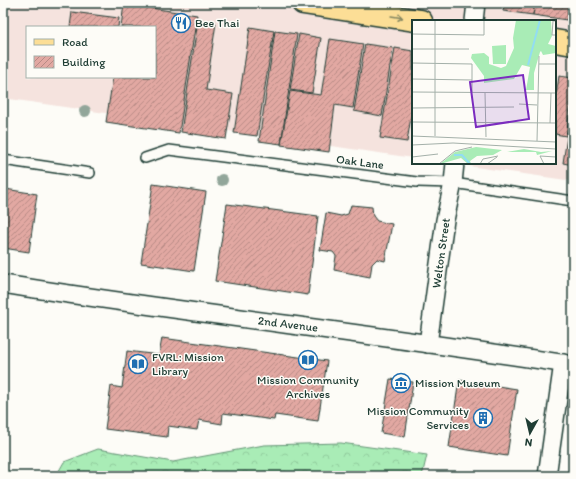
<svg xmlns="http://www.w3.org/2000/svg" width="576" height="479" viewBox="0 0 576 479" font-family="Itim,sans-serif">
<style>
.built{fill:#f5e3de;fill-rule:evenodd}
.forest{fill:url(#forest-crowns);stroke:#649475}
.building{fill:url(#building-hatch);stroke:#1f3d34}
.lines{fill:none;stroke-linecap:round;stroke-linejoin:round}
.service-casing{stroke:#1f3d34;stroke-width:12}
.minor-casing{stroke:#1f3d34;stroke-width:20}
.primary-casing{stroke:#1f3d34;stroke-width:25}
.service{stroke:#fdfcf7;stroke-width:9}
.minor{stroke:#fdfcf7;stroke-width:17}
.primary{stroke:#fcde96;stroke-width:22}
.tree{fill:#92a69a}
.oneway{stroke:#828560}
.labels{text-anchor:middle;stroke-width:3;stroke-linejoin:round;paint-order:stroke}
.poi-label{font-size:12px;fill:#1f3d34;stroke:#fdfcf7;text-anchor:start}
.street-label{font-size:12px;fill:#1f3d34;stroke:#fdfcf7}
.inset-river{fill:none;stroke:#92ddf2;stroke-width:2}
.inset-road{fill:none;stroke:#a4b0a9;stroke-width:1}
.view{fill:#7b2cbf;fill-opacity:0.15;stroke:#7b2cbf;stroke-width:2}
.inset-edge{fill:none;stroke:#1f3d34;stroke-width:2}
</style>
<defs>
<pattern id="forest-crowns" width="20" height="18" patternUnits="userSpaceOnUse"><rect width="20" height="18" fill="#a9ecb6"/><path d="M2 6a3 3 0 1 1 6 0M12 15a3 3 0 1 1 6 0" fill="none" stroke="#91cb9d"/></pattern>
<pattern id="building-hatch" width="6" height="6" patternUnits="userSpaceOnUse"><rect width="6" height="6" fill="#e2a8a2"/><path d="M-1 1l2-2M0 6l6-6M5 7l2-2" fill="none" stroke="#b78a85"/></pattern>
</defs>
<rect width="100%" height="100%" fill="#fdfcf7"/>
<filter id="ink" filterUnits="userSpaceOnUse"><feTurbulence type="fractalNoise" baseFrequency=".025" numOctaves="2"/><feDisplacementMap in="SourceGraphic" scale="8" xChannelSelector="R" yChannelSelector="G"/><feConvolveMatrix kernelMatrix="1 2 1 2 8 2 1 2 1" color-interpolation-filters="sRGB"/></filter>
<g filter="url(#ink)">
<!-- built -->
<path class="built" d="M3,3H573V181L448,163H555V21H413V158L3,98ZM27,27H155V77H27Z"/>
<!-- forest -->
<polygon class="forest" points="341,443 427,455 422,476 56,476 64,462 98,449 173,462 264,445"/>
<!-- building -->
<g class="building">
<polygon points="504,3 535,3 533,15 503,11"/>
<polygon points="535,3 569,3 567,20 533,15"/>
<polygon points="569,3 573,3 573,20 567,20"/>
<polygon points="124,4 197,15 179,133 106,122 113,77 155,77 155,27 121,27"/>
<polygon points="72,12 119,18 118,27 70,27"/>
<polygon points="198,20 216,23 206,90 233,94 226,139 181,132"/>
<polygon points="250,27 274,31 257,136 234,133"/>
<polygon points="275,31 297,34 281,144 259,141"/>
<polygon points="299,34 321,38 312,93 290,90"/>
<polygon points="330,39 363,44 353,108 335,105 329,152 281,145 290,91 321,95"/>
<polygon points="365,44 393,48 382,116 354,111"/>
<polygon points="395,48 413,51 413,104 407,142 380,138"/>
<polygon points="559,76 573,78 573,87 566,136 555,134 555,103"/>
<polygon points="573,97 573,165 563,163"/>
<polygon points="3,178 6,179 5,189 37,194 29,252 3,248"/>
<polygon points="153,184 206,192 194,271 141,263"/>
<polygon points="227,204 318,216 308,295 215,281"/>
<polygon points="351,205 372,207 373,216 377,221 392,224 385,261 377,259 372,264 370,277 334,270 336,256 333,252 320,250 326,213 341,216 348,214"/>
<polygon points="162,338 327,361 318,421 275,415 274,420 223,413 222,424 199,420 197,430 168,426 167,437 105,429 111,386 122,388 127,351 159,355"/>
<polygon points="390,379 413,382 405,437 381,433"/>
<polygon points="459,380 517,389 507,456 449,447"/>
<polygon points="573,450 573,476 569,476"/>
</g>
<g class="lines">
<!-- service casing -->
<g class="service-casing">
<g id="service">
<polyline points="145,158 169,150 417,182 453,183 573,201"/>
<polyline points="3,160 90,173"/>
</g>
</g>
<!-- minor casing -->
<g class="minor-casing">
<g id="minor">
<polyline points="474,21 476,3"/>
<path d="M3,284C193,314 383,335 573,365"/>
<polyline points="428,344 445,220 453,183 455,163"/>
<polyline points="547,476 563,363"/>
</g>
</g>
<!-- primary casing -->
<g class="primary-casing">
<g id="primary">
<polyline points="303,3 421,21"/>
<polyline points="555,41 573,44"/>
</g>
</g>
<!-- service -->
<use href="#service" class="service"/>
<!-- minor -->
<use href="#minor" class="minor"/>
<!-- primary -->
<use href="#primary" class="primary"/>
</g>
<!-- trees -->
<g class="tree">
<circle cx="85" cy="111" r="6"/>
<circle cx="222" cy="180" r="6"/>
</g>
<!-- one-way arrows -->
<defs><path id="oneway-shaft" d="M-6 0H5M1.5-3L5.5 0L1.5 3" fill="none" stroke-width="1.6" stroke-linecap="round" stroke-linejoin="round"/></defs>
<use class="oneway" href="#oneway-shaft" transform="translate(397 17) rotate(9)"/>
</g>
<!-- icons -->
<defs>
<g id="restaurant-ring" transform="scale(1)"><circle r="9.5" fill="#fdfcf7" stroke="#1f6fb2" stroke-width="1.5"/><path d="M-5-6h1v4h1v-4h1v4h1v-4h1v5L-1.5 .5V6h-2V.5L-5-1ZM5-6V6H3V1.5H1.5Q1.5-4 5-6Z" fill="#1f6fb2"/></g>
<g id="library-ring" transform="scale(1)"><circle r="9.5" fill="#fdfcf7" stroke="#1f6fb2" stroke-width="1.5"/><path d="M-6-4Q-3-5.5-.7-3.5V5Q-3 3-6 4ZM6-4Q3-5.5 .7-3.5V5Q3 3 6 4Z" fill="#1f6fb2"/></g>
<g id="museum-ring" transform="scale(1)"><circle r="9.5" fill="#fdfcf7" stroke="#1f6fb2" stroke-width="1.5"/><path d="M0-6L6-3V-2H-6V-3ZM-5-1h2V3h-2ZM-1-1h2V3h-2ZM3-1h2V3H3ZM-6 4H6V6H-6Z" fill="#1f6fb2"/></g>
<g id="building-ring" transform="scale(1)"><circle r="9.5" fill="#fdfcf7" stroke="#1f6fb2" stroke-width="1.5"/><path d="M-4-6H4V6H1V3H-1V6H-4ZM-2.5-4.3h1.7v1.8h-1.7ZM.8-4.3h1.7v1.8H.8ZM-2.5-1h1.7V.8h-1.7ZM.8-1h1.7V.8H.8Z" fill="#1f6fb2"/></g>
</defs>
<g fill-rule="evenodd">
<use href="#restaurant-ring" x="181" y="23"/>
<use href="#library-ring" x="308" y="360"/>
<use href="#library-ring" x="138" y="364"/>
<use href="#museum-ring" x="401" y="383"/>
<use href="#building-ring" x="483" y="418"/>
</g>
<g class="labels">
<!-- poi labels -->
<g class="poi-label">
<text x="195" y="27">Bee Thai</text>
<text x="152" y="361">FVRL: Mission<tspan x="152" dy="14">Library</tspan></text>
<text x="308" y="384" text-anchor="middle">Mission Community<tspan x="308" dy="14">Archives</tspan></text>
<text x="415" y="387">Mission Museum</text>
<text x="469" y="415" text-anchor="end">Mission Community<tspan x="469" dy="14">Services</tspan></text>
</g>
<!-- street labels -->
<g class="street-label">
<text transform="translate(360 162) rotate(7)" y="4">Oak Lane</text>
<text transform="translate(441 253) rotate(-82)" y="4">Welton Street</text>
<text transform="translate(288 324) rotate(7)" y="4">2nd Avenue</text>
</g>
</g>
<!-- overview -->
<g transform="translate(412 20)">
<rect width="144" height="144" fill="#fdfcf7"/>
<path d="M64,127L90,130L81,135L65,136L58,141L59,144H56L49,138L28,144L43,132Z" fill="#a9ecb6"/>
<path d="M104,0H139L140,16L136,24L144,26V33L131,35L129,31L128,32L122,53V70H114L118,47L110,45L102,59L72,63V56L59,38L60,34L72,33L77,37V44L89,48L94,46L102,28L101,18ZM112,129L129,132L140,131L125,135L124,132H95Z" fill="#a9ecb6"/>
<path d="M94,25V44H81L80,26Z" fill="#a9ecb6"/>
<path class="inset-river" d="M116,45L128,0M42,135H50L58,144"/>
<path class="inset-road" d="M47,0H72M144,1H141L140,15H144M0,14L72,15V0M0,29H57M0,43L60,44V73M127,44H144M0,59L60,60M0,72L144,73M73,73L74,117M107,84L125,85M0,88L102,87M0,102L144,103M138,103L139,73M0,116L144,122M23,116V0M125,121L127,36M0,125L41,123L144,129M0,137L26,134M27,144L43,131L60,127M68,144L71,139L86,136M75,144L85,137M132,144L128,136L144,137"/>
<path class="view" d="M111,55L117,99L64,107L58,62Z"/>
<rect width="144" height="144" class="inset-edge"/>
</g>
<!-- margin -->
<rect width="576" height="479" fill="none" stroke="#fdfcf7" stroke-width="16"/>
<rect x="8" y="8" width="560" height="463" fill="none" stroke="#1f3d34" stroke-width="1.5" filter="url(#ink)"/>
<!-- legend -->
<rect x="26" y="26" width="130" height="52" fill="#fdfcf7" stroke="#a4b0a9"/>
<rect x="34" y="39" width="20" height="6" fill="#fcde96" stroke="#a4b0a9"/>
<text x="62" y="46" font-size="12" fill="#1f3d34">Road</text>
<rect x="34" y="56" width="20" height="12" fill="url(#building-hatch)" stroke="#a4b0a9"/>
<text x="62" y="66" font-size="12" fill="#1f3d34">Building</text>
<!-- north arrow -->
<g transform="translate(530 433) rotate(188)" stroke="#fdfcf7" stroke-width="3" paint-order="stroke">
<path d="M0-3L7 15L0 10L-7 15Z" fill="#1f3d34"/>
<text y="-6" font-size="11" font-weight="bold" text-anchor="middle" fill="#1f3d34">N</text>
</g>
</svg>
